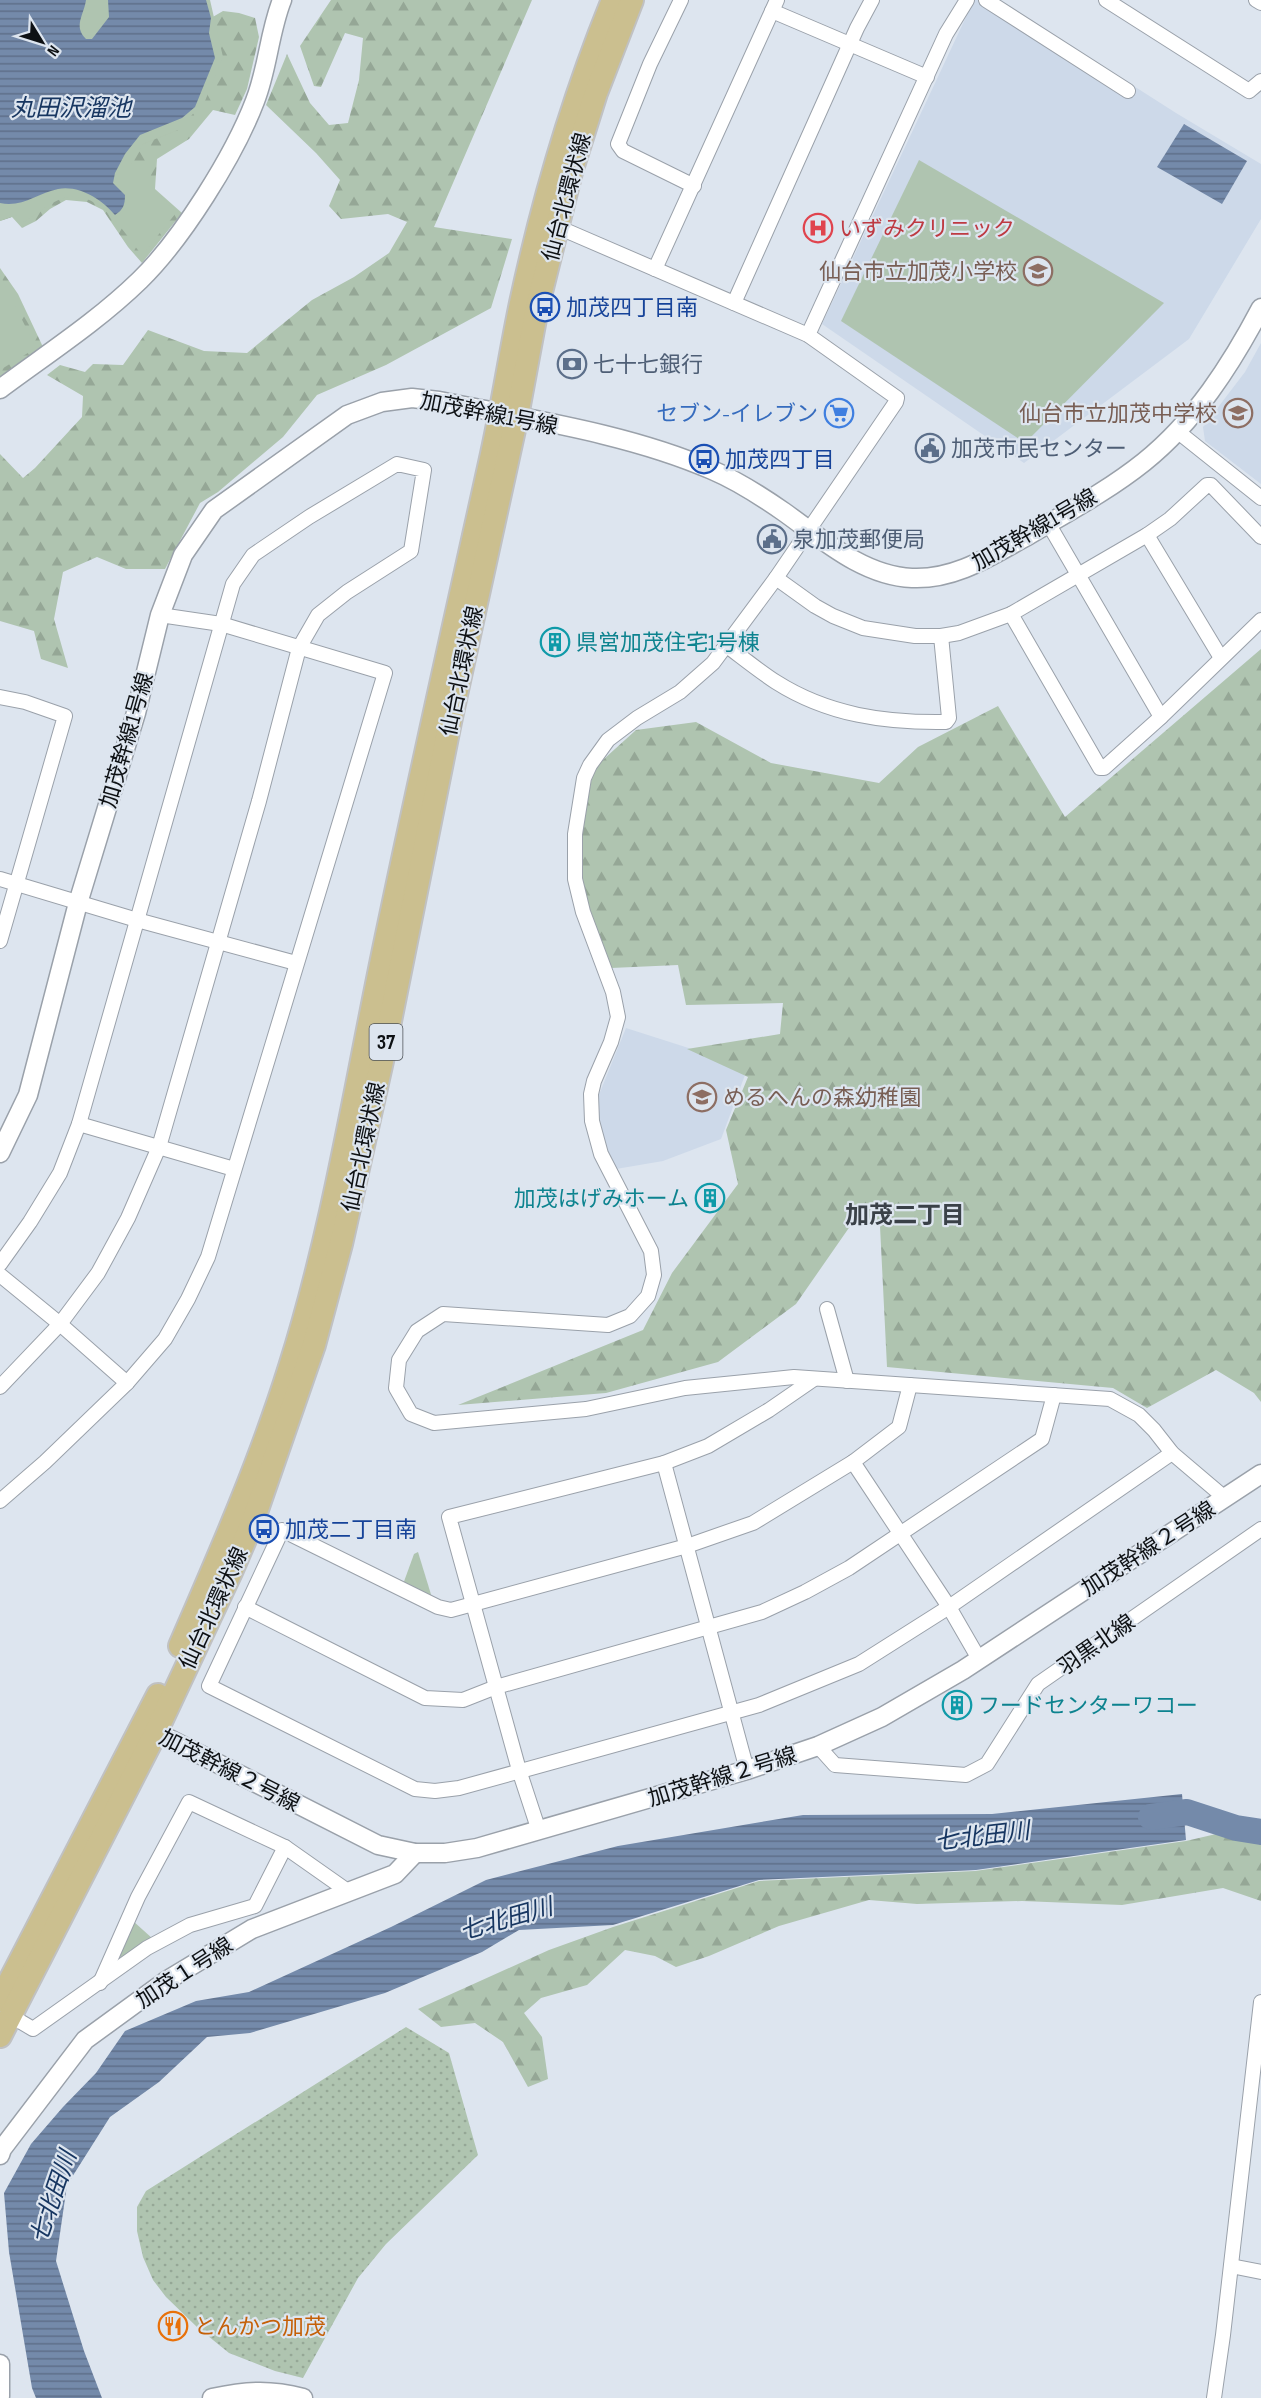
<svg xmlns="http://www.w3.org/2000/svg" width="1261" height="2398" viewBox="0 0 1261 2398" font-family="'Sofia Sans Condensed','Noto Sans JP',sans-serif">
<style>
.built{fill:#cdd9e9}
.grass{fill:url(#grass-dots)}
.forest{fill:url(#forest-firs)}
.park{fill:#afc4b0}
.water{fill:url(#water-rules)}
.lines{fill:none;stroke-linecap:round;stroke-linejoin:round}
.river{stroke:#748aaa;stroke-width:26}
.minor-casing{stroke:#9aa1aa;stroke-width:16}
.tertiary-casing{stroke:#9aa1aa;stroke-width:21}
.primary-casing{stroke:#c0c1c2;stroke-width:26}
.minor{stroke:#fff;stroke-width:14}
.tertiary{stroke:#fff;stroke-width:18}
.primary{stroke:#cbbf8f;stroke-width:22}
.labels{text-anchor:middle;stroke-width:4.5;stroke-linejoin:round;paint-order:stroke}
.shield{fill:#dde5ef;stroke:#4c5156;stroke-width:1.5}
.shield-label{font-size:21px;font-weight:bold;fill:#0e1114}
.street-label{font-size:22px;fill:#0e1114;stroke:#dde5ef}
.health-label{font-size:22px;fill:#be3a42;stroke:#dde5ef;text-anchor:start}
.education-label{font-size:22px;fill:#785e54;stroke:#dde5ef;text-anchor:end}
.transit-label{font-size:22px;fill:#164399;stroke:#dde5ef;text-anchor:start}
.service-label{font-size:22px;fill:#4e5e75;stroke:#dde5ef;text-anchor:start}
.shop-label{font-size:22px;fill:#366cbe;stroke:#dde5ef;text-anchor:end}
.culture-label{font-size:22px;fill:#0d838f;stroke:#dde5ef;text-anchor:start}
.food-label{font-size:22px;fill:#c56008;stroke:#dde5ef;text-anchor:start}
.water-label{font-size:24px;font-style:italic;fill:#173661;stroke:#dde5ef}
.neighbourhood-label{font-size:24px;font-weight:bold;fill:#3a4148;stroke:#dde5ef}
</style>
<defs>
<pattern id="grass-dots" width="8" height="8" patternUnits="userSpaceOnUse" patternTransform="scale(1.5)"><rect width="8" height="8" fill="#afc4b0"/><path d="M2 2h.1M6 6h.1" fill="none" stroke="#95a796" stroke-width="1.8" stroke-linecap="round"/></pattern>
<pattern id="forest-firs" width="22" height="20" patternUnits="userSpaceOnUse" patternTransform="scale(1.5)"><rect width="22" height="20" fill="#afc4b0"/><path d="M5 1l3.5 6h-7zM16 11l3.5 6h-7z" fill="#95a796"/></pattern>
<pattern id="water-rules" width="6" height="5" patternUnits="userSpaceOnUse" patternTransform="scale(1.5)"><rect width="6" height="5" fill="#748aaa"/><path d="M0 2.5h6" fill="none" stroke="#5e6f89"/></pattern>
</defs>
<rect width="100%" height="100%" fill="#dde5ef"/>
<!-- built -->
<g class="built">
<polygon points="974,0 999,0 1176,113 1261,164 1261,219 1189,339 1024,463 822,324"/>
<polygon points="1261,343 1261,484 1205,441 1203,427 1245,372"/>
<polygon points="626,1028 748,1067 721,1139 663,1161 616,1169 606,1149 596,1102"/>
</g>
<!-- grass -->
<polygon class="grass" points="406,2027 449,2053 478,2155 386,2244 358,2278 303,2378 275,2371 229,2353 197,2327 166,2297 153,2280 143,2257 137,2231 137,2207 146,2191"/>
<!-- forest -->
<g class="forest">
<polygon points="331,0 532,0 434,227 512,239 491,308 386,365 317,395 283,437 218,492 200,503 165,569 126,569 97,557 63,572 54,619 68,668 41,659 34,631 0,621 0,454 23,478 35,468 82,417 83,396 47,375 60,365 85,372 93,364 123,365 148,330 204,351 247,353 312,300 354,277 389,253 407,222 388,214 341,219 329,206 340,180 316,153 266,105 287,54 310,103 329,125 348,123 359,80 363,38 345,33 321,87 314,86 300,46"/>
<polygon points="223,11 239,13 255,18 259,37 247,89 235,115 213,110 189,139 157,159 155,189 182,213 142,263 128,247 103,210 87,202 66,200 50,209 36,221 22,228 12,217 0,221 0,203 113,184 211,18"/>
<polygon points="0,268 18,294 43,347 0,379"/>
<polygon points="1261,649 1261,1402 1254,1393 1216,1370 1147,1408 1113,1388 887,1367 880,1226 853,1222 796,1304 718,1362 606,1393 458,1405 643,1330 672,1273 738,1184 726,1130 748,1077 687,1049 780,1034 783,1003 686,1005 678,965 611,968 583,895 583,821 594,768 636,730 696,722 771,763 879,783 918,747 998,706 1065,817"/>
<polygon points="1229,1831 1261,1840 1261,1901 1223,1888 1122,1905 1022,1901 917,1904 869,1900 779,1926 709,1956 676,1967 655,1956 625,1950 587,1985 541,1998 524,2013 542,2037 548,2079 528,2087 503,2042 475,2023 441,2027 418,2009 549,1950 613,1927 759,1881 975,1871 1186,1841"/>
</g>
<!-- park -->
<g class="park">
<path d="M0,0H210L223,57L205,101L178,130L143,144L131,164L176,213L142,255C123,232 100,189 64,198C49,202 37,215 24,222L17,215L0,221Z"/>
<polygon points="919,160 1164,303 1025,443 841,321"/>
<polygon points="0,275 36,348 0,370"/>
<polygon points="418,1552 433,1601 402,1587 414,1554"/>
<polygon points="133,1921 153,1939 124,1960 117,1954"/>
</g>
<!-- water -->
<g class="water">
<path d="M0,0H86C84,15 73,26 86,39H92L109,17L108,0H206L211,18L209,33L215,58L195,107L182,118L140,135L125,154L115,173L113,183L125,195C125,205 123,210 115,215C102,200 80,185 58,189C38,193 22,208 0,203Z"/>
<polygon points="1184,124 1247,161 1222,204 1157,167"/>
<polygon points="1182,1794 1186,1840 976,1870 759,1880 613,1925 519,1930 482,1952 385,1993 250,2033 207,2037 159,2082 110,2117 67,2185 56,2261 84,2351 102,2398 36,2398 32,2388 9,2252 4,2193 31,2144 63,2107 96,2073 125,2031 196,2001 249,1992 391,1927 486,1880 618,1846 803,1815 992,1814"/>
</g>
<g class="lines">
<!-- river -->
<polyline class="river" points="1151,1817 1187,1812 1236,1828 1261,1832"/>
<!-- minor casing -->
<g class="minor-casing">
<g id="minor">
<polyline points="681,0 650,64 618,144 623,151 694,186"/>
<polyline points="986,0 1128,91"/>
<polyline points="1106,0 1249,91 1261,81"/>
<polyline points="1256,0 1261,3"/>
<polyline points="772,11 927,77"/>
<polyline points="553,225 808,335 897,398 896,402 776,578 713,663 680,692 637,718 608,740 590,765 584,778 575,834 575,879 583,912 613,992 618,1017 611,1042 594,1081 591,1094 592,1121 601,1154 651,1251 654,1275 648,1296 630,1316 608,1325 443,1314 417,1331 399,1360 396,1388 411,1414 434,1423 586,1409 685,1388 794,1377 1110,1399 1139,1415 1154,1430 1172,1453 1225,1498"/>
<polyline points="655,269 777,0"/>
<polyline points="734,303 857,28 872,0"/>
<polyline points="808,335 946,34 967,0"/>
<polyline points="1177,431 1261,498"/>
<polyline points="1048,523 1161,717"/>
<polyline points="1147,535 1221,658"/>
<polyline points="776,578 815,606 833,616 863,628 915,636 941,636 959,633 1011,614 1147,535 1170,519 1207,485 1211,485 1261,537"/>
<polyline points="1011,614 1100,768 1104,768 1161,717 1261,620"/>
<path d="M727,646C743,658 759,671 776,682C828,715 885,723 946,722L949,718L941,636"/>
<polyline points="0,697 25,702 65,716 0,941"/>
<polyline points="0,879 137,920 296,963"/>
<polyline points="79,1124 234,1169"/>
<polyline points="0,1264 30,1222 60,1173 79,1124 233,584 253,555 309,517 397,464 424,470 411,551 347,592 318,615 299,648 259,801 159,1147 128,1218 98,1273 60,1324 0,1387"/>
<polyline points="0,1275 60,1324 127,1383"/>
<polyline points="827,1309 847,1381"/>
<polyline points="910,1385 899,1427 853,1462 753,1523 687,1546 451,1610 438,1607 282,1530 209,1686 415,1789 435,1791 459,1788 759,1705 859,1664 949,1607 1172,1453"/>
<polyline points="853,1462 949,1607 979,1659"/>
<polyline points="664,1463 747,1770"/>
<polyline points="0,1501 45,1462 127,1383 165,1339 188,1299 208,1257 385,673 221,624 160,615"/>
<polyline points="245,1607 425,1698 463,1700 496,1687 762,1612 805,1592 849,1568 1042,1439 1054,1395"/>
<polyline points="818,1746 835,1765 966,1775 987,1764 1038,1684 1261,1529"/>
<polyline points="539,1831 519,1770 449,1517 664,1463 708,1446 769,1410 814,1379"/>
<polyline points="100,1983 138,1897 189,1802 285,1847 349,1892"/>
<polyline points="11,2016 33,2029 147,1948 190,1925 255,1906 285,1847"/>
<polyline points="1231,2266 1261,2272"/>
<polyline points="1214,2398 1223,2335 1261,2002"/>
</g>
</g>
<!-- tertiary casing -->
<g class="tertiary-casing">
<g id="tertiary">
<path d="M0,389C47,354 98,321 140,280C182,239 234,156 255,101C268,68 269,33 282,0"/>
<path d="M0,1153L28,1095L78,903L136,713L160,615L183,555L214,510L347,415L382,402L412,398L439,401C528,419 630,434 712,470C738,481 761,496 784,512C822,539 863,576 912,578C956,580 992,555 1029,535C1068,512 1109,490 1144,462C1195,421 1231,365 1261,308"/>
<polyline points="146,1727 378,1845 415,1853 445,1853 477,1848 747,1770 818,1746 882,1717 963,1670 1261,1474"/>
<polyline points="0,2155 2,2149 85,2040 166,1981 252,1929 395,1874 415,1853"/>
<polyline points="0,2364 0,2396"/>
<path d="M212,2398C246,2391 269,2389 303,2398"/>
</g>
</g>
<!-- primary casing -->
<g class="primary-casing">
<g id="primary">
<path d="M180,1646C220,1554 260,1463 290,1367C334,1228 356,1083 386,940C419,781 455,622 490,463C502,410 510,356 521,303C543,200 573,98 613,0"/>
<polyline points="0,2000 158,1695"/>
<polyline points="0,2036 156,1732 231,1572 253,1521 314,1345 341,1244 382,1061 450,722 517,416 537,308 571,172 596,93 632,0"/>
</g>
</g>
<!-- minor -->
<use href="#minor" class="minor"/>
<!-- tertiary -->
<use href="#tertiary" class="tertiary"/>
<!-- primary -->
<use href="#primary" class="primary"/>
</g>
<!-- icons -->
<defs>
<g id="hospital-ring" transform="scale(1.5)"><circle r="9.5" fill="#dde5ef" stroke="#e0444e" stroke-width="1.5"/><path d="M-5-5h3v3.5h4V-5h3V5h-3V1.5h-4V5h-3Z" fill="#e0444e"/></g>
<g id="school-ring" transform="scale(1.5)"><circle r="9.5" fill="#dde5ef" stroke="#8d6e63" stroke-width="1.5"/><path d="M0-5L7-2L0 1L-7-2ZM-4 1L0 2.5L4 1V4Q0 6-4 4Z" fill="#8d6e63"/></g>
<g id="bus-ring" transform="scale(1.5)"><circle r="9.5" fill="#dde5ef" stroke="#1a4fb4" stroke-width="1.5"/><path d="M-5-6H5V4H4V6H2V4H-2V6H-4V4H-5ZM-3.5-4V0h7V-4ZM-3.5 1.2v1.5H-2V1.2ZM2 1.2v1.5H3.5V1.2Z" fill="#1a4fb4"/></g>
<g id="bank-ring" transform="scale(1.5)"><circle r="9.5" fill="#dde5ef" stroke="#5c6f8a" stroke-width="1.5"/><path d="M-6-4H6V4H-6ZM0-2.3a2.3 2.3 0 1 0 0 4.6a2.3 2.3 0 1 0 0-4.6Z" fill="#5c6f8a"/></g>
<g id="supermarket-ring" transform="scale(1.5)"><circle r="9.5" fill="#dde5ef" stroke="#3f7fe0" stroke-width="1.5"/><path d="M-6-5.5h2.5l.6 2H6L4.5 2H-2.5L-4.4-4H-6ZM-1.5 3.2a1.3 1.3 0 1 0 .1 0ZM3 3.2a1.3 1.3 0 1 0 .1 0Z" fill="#3f7fe0"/></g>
<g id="civic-ring" transform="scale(1.5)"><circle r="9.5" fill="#dde5ef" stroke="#5c6f8a" stroke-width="1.5"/><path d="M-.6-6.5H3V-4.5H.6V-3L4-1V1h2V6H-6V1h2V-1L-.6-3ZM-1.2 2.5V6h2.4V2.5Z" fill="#5c6f8a"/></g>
<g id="building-ring" transform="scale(1.5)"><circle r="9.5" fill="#dde5ef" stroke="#0f9aa8" stroke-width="1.5"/><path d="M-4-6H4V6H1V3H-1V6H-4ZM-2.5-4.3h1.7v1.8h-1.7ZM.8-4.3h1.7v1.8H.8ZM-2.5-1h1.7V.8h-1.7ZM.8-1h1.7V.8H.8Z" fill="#0f9aa8"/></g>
<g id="restaurant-ring" transform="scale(1.5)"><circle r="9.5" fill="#dde5ef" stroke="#e8710a" stroke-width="1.5"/><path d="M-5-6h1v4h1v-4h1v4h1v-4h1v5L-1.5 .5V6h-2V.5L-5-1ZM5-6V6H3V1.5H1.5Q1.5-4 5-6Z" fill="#e8710a"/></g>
</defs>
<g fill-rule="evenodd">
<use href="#hospital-ring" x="818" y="228"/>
<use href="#school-ring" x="1038" y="271"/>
<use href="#bus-ring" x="545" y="307"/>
<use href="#bank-ring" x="572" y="364"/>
<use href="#supermarket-ring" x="839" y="413"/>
<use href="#school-ring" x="1238" y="413"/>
<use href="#civic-ring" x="930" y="448"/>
<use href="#bus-ring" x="704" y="459"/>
<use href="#civic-ring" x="772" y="539"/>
<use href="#building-ring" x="555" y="642"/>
<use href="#school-ring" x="702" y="1097"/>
<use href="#building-ring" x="710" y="1198"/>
<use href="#bus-ring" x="264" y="1529"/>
<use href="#building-ring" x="957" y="1705"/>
<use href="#restaurant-ring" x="173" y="2326"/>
</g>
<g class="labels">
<!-- shield labels -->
<rect class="shield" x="369.5" y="1024" width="33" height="36" rx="4.5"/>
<g class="shield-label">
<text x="386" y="1049">37</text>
</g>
<!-- street labels -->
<g class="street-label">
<text transform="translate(566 197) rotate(-75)" y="8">仙台北環状線</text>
<text transform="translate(489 413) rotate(11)" y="8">加茂幹線1号線</text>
<text transform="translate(1034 529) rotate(-30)" y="8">加茂幹線1号線</text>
<text transform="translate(461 671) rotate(-78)" y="8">仙台北環状線</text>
<text transform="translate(126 740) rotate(-74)" y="8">加茂幹線1号線</text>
<text transform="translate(363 1147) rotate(-78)" y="8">仙台北環状線</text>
<text transform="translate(1148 1548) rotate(-33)" y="8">加茂幹線２号線</text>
<text transform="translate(213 1608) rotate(-65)" y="8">仙台北環状線</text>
<text transform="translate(1096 1644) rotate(-35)" y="8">羽黒北線</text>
<text transform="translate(230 1770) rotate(27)" y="8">加茂幹線２号線</text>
<text transform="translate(722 1776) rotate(-17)" y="8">加茂幹線２号線</text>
<text transform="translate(184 1972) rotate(-33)" y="8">加茂１号線</text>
</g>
<!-- health labels -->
<g class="health-label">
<text x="839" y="236">いずみクリニック</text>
</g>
<!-- education labels -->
<g class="education-label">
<text x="1017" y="279">仙台市立加茂小学校</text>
<text x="1217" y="421">仙台市立加茂中学校</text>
<text x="723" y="1105" text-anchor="start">めるへんの森幼稚園</text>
</g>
<!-- transit labels -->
<g class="transit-label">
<text x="566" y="315">加茂四丁目南</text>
<text x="725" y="467">加茂四丁目</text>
<text x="285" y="1537">加茂二丁目南</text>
</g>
<!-- service labels -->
<g class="service-label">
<text x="593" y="372">七十七銀行</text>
<text x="951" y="456">加茂市民センター</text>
<text x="793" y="547">泉加茂郵便局</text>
</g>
<!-- shop labels -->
<g class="shop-label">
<text x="818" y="421">セブン-イレブン</text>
</g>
<!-- culture labels -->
<g class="culture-label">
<text x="576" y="650">県営加茂住宅1号棟</text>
<text x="689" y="1206" text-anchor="end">加茂はげみホーム</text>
<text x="978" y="1713">フードセンターワコー</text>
</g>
<!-- food labels -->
<g class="food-label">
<text x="194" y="2334">とんかつ加茂</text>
</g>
<!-- water labels -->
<g class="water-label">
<text x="71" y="116">丸田沢溜池</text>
<text transform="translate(982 1836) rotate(-7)" y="8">七北田川</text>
<text transform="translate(506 1919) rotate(-16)" y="8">七北田川</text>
<text transform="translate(53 2197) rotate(-71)" y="8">七北田川</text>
</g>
<!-- neighbourhood labels -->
<g class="neighbourhood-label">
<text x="905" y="1223">加茂二丁目</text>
</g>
</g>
<!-- north arrow -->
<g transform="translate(42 42) rotate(128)" stroke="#dde5ef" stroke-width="4.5" paint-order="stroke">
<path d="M0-4.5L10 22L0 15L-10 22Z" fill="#0e1114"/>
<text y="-9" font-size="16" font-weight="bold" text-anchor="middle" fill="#0e1114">N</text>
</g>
</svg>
